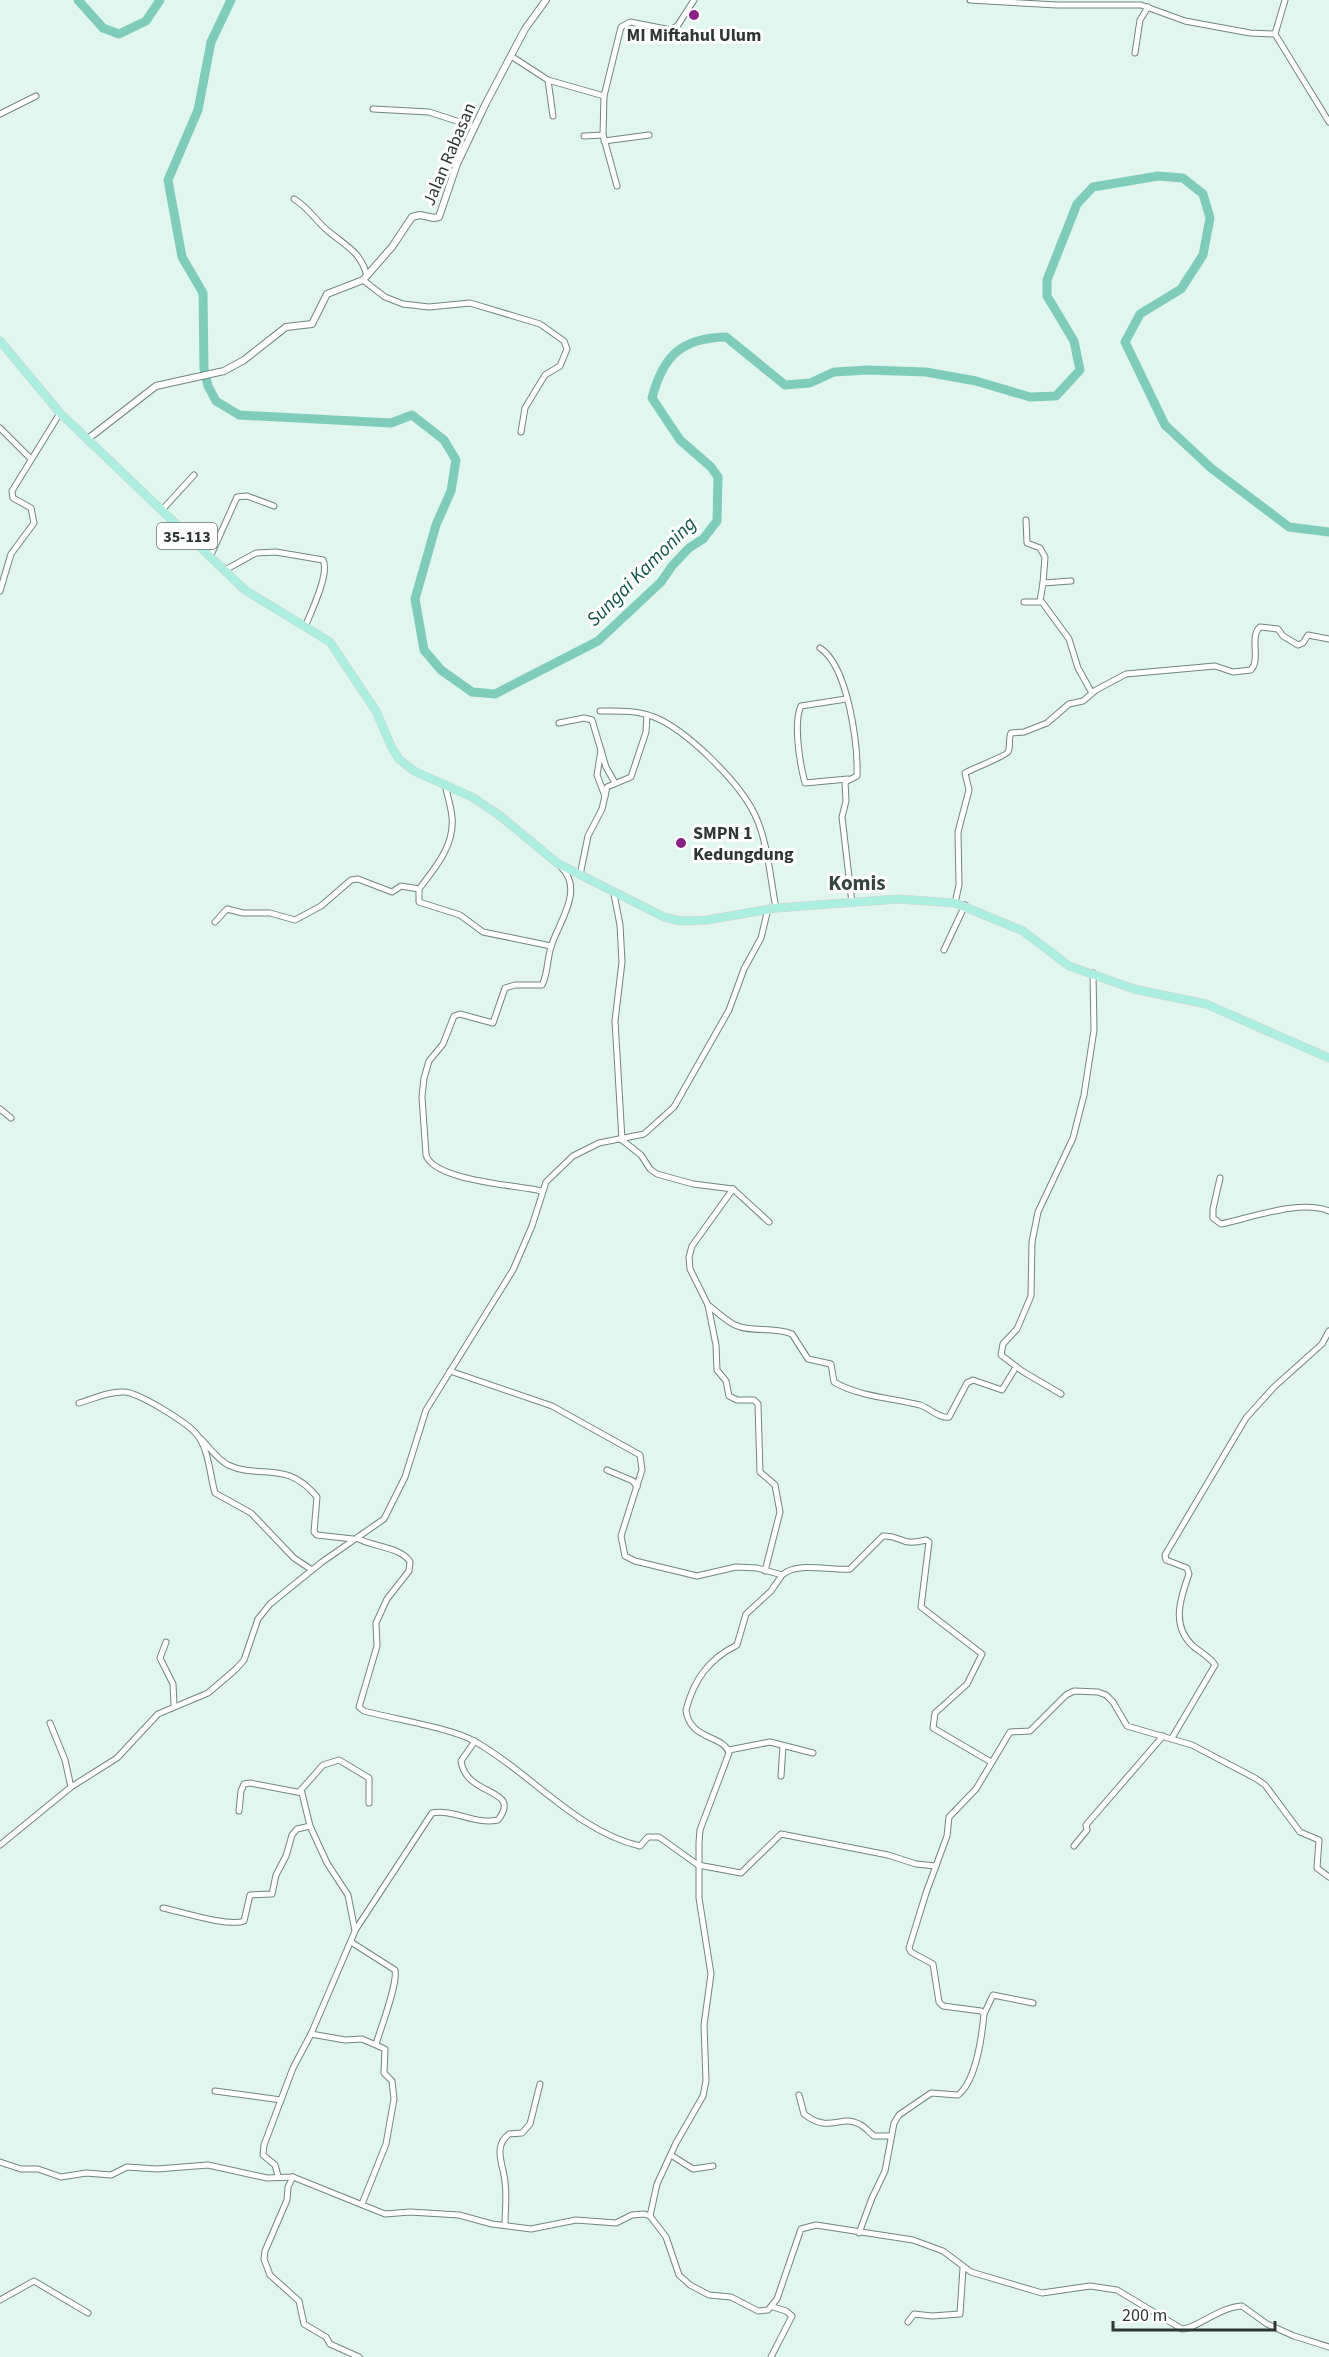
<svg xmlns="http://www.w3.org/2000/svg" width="1329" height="2357" viewBox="0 0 1329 2357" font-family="'Source Sans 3',sans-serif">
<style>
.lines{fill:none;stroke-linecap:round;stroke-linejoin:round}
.river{stroke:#80ccbb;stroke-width:9}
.minor-casing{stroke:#738580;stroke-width:7}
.tertiary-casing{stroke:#738580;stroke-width:8}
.primary-casing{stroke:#d1d3d3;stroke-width:9}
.minor{stroke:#fff;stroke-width:5}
.tertiary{stroke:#fff;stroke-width:6}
.primary{stroke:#aceee0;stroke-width:8}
.poi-dot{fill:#892187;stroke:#fff;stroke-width:2}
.labels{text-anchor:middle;stroke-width:6;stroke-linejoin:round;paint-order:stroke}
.shield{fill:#fff;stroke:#6d7372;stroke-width:1.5}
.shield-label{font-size:16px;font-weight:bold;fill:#2f3735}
.poi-label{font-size:18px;font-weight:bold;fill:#2f3735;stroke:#fff}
.street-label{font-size:18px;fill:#2f3735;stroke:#fff}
.water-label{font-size:20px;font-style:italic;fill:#105247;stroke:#fff}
.quarter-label{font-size:21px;font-weight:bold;fill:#354541;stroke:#fff}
</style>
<rect width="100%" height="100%" fill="#e2f6f0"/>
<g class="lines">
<!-- river -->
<g class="river">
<polyline points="78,0 103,28 119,34 146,21 160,0"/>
<path d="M231,0L211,42L198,110L168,180L182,257L203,293L204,369L208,386L216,401L239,415L391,423L412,415L444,440L456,460L451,491L436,525L415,599L424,650L441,670L472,692L495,694L598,641L661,582L672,566L689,548L703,539L717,521L718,477L711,467L680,440L652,398C663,356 681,338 726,337L785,385L810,383L834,372L868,370L926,372L976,381L1030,397L1056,396L1080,370L1074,341L1047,296V280L1077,204L1093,187L1158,176L1183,178L1203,194L1210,218L1203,255L1181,289L1140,314L1125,342L1165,425L1211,468L1289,527L1329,532"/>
</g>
<!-- minor casing -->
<g class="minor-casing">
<g id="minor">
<polyline points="970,0 1057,5 1141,5 1185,21 1250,33 1275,34"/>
<polyline points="1285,0 1275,34 1329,122"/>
<polyline points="1135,53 1140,20 1148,7"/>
<polyline points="511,56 548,80 604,96"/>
<polyline points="548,80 553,116"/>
<polyline points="373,109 429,112 475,127"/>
<polyline points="0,114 36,96"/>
<polyline points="584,136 603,135"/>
<polyline points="604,141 649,135"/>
<polyline points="617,186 603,135 604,96 621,27 630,22 671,30 678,25 694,0"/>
<path d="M294,199C308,207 316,221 328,231C346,246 361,252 367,276"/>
<polyline points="363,280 385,297 403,304 429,307 470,303 540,324 564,341 567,349 560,366 545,375 525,408 521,432"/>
<polyline points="0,428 31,459"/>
<polyline points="162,510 194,475"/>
<polyline points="1026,520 1027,543 1040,548 1045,557 1043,583"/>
<polyline points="210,557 237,497 247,496 274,506"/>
<path d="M225,570L256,553L276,552L323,560C330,573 311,612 305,627"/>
<polyline points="0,591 11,554 34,523 31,508 13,498 12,491 60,413"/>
<polyline points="1040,601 1043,583 1071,581"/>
<polyline points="1024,602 1042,602 1069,639 1078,668 1092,693"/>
<path d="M820,648C848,666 858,744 857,776L845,782L846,801L842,817L852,903"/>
<path d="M846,699L801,706C793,722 800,765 805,783L848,779"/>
<path d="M600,711C618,711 637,710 654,717C687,730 740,783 755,815C768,842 770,878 776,908"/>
<polyline points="559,723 584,718 592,720 606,767 615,783"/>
<polyline points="601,750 597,775 605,796"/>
<polyline points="580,875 588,836 602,809 607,787 631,777 646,732 647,715"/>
<polyline points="419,889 419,902 460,915 483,932 551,946"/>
<polyline points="614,894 620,925 622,962 615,1021 622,1140"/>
<path d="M955,903L959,885L958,832L969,790L965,773C970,770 1007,755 1008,752C1011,746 1008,739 1011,733L1024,732L1047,723L1069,704L1083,701L1096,690L1126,674L1215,666L1233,672L1251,670C1261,659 1249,636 1260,627L1278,629L1283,636L1298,645L1303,643L1308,635L1329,639"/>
<path d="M215,922L227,909L243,913H270L295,920L321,906L351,880L358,879L392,892L401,886L419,889C435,868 455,845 452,817C451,806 447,795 445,784"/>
<polyline points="944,950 965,905"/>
<polyline points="0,1109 11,1118"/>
<polyline points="622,1140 641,1155 650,1169 657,1174 693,1184 733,1189 769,1222"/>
<path d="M1220,1178L1213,1209V1218L1221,1224C1250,1218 1301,1199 1329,1211"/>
<polyline points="733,1189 692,1246 689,1257 690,1269 708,1305 716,1345 717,1370 726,1381 729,1396 737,1400 754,1400 758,1404 760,1472 775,1485 780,1512 765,1571"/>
<path d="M541,1191C518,1185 434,1181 426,1155L422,1097L424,1078L429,1061L443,1044L454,1016L460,1014L493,1023L505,988L515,985H542C548,974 547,959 551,947C558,923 585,890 561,867"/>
<path d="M708,1305C716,1311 725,1320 735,1325C752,1333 772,1326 792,1334L808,1359L831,1364L834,1382C860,1397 892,1398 920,1405C930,1408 939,1419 949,1417L967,1383L973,1380L1002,1390L1016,1367"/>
<path d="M450,1371L552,1406L640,1455L642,1470L621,1536L625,1556L635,1561L697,1576L736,1567L757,1568L782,1575C797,1561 830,1571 850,1569L883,1536C903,1535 899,1547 926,1540L929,1542L921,1607L982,1654L967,1684L935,1713L933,1728L991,1762"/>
<polyline points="1061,1394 1022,1371 1001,1355 1003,1344 1017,1329 1031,1296 1032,1242 1038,1212 1073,1138 1084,1095 1094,1030 1093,973"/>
<path d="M79,1403C93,1399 109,1391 124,1392C138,1392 190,1424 198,1436C209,1451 210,1476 215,1493L251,1513L294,1558L312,1570"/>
<path d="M201,1439C210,1448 217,1459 228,1465C261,1480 286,1459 317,1497L314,1532L317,1535L353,1539"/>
<polyline points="607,1470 633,1481 637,1487"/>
<path d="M357,1538C372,1547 402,1547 410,1562L409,1571L387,1599L376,1623L377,1646L359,1707L364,1711C393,1719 451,1728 474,1741C530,1772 576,1831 640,1846L648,1837H659L698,1865L741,1873L781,1834L888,1855L916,1864L936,1866"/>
<polyline points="166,1642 160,1658 173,1684 174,1705"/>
<polyline points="50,1723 65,1760 71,1787"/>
<path d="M1172,1738L1215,1665C1210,1657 1200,1652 1193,1646C1171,1626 1180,1599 1189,1574L1187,1568L1166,1560L1165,1555L1246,1418L1274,1387L1322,1344L1329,1331"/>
<polyline points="729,1750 770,1742 813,1753"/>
<polyline points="781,1776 783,1746"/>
<polyline points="300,1791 323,1765 339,1760 369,1778 369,1803"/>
<polyline points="239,1811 241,1791 244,1784 250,1783 302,1793 310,1826 327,1863 348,1895 355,1931 311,2034 293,2068 264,2145 263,2155 275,2165 278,2176"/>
<polyline points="0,1845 71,1787 117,1758 158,1714 208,1693 236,1669 244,1660 258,1619 270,1604 322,1562 384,1519 405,1477 426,1410 513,1270 532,1226 546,1182 573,1156 599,1143 644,1134 674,1107 729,1010 744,969 761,938 768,909"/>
<polyline points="1074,1846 1087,1830 1086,1825 1163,1736"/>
<path d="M163,1908C182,1912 228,1927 244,1921L250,1895L272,1894L276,1875L286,1856L292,1835L297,1829L310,1826"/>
<path d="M356,1929L432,1813C454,1809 475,1825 498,1820C523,1787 466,1798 461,1761L475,1741"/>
<path d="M351,1942L395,1970C398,1984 381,2027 376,2044"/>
<polyline points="984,2014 993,1995 1033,2003"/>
<polyline points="311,2034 345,2040 362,2039 385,2049 384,2073 392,2081 394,2099 386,2144 362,2204"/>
<polyline points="215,2091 281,2100"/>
<path d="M799,2095L804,2114C829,2134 841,2114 859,2124C864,2126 869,2132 874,2136H891"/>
<polyline points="671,2155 693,2169 713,2166"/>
<path d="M0,2162L21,2169H38L61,2177L86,2173L111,2175L127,2167L157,2169L208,2165L267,2178L293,2177L385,2214L410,2212L459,2215L492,2224L531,2229L576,2220L616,2223L632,2215L644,2214L650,2216L666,2237L679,2275L690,2285L709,2295L731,2297L758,2311L768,2310L777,2299L801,2229L816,2225L913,2240L943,2251L971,2272L1042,2293L1090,2286L1117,2290L1182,2329C1194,2330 1219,2307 1242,2306L1267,2324L1294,2336L1329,2347"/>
<polyline points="293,2177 288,2187 287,2200 265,2251 264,2259 270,2275 299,2301 304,2324 326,2337 330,2344 359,2357"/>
<path d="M650,2216L657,2184L676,2143L703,2096L706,2081L704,2025L711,1974L699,1898V1843L700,1830L729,1753C724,1735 689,1740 686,1710C694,1679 709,1659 737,1645L746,1614L771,1591L782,1575"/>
<path d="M505,2225C505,2211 507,2197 505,2182C504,2166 492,2147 509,2134L522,2133L530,2124L540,2084"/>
<path d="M859,2233L872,2198L885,2171L894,2123L899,2115L931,2093L958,2095C976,2081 982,2036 984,2014L981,2011L943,2006L939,2002L933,1964L911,1952L909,1948L926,1893L947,1836L949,1817L976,1789L1010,1732L1030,1731L1066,1695L1074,1691L1098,1692L1106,1695L1113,1702L1127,1726L1192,1745L1255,1778L1265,1785L1300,1832L1319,1840L1317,1868L1329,1877"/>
<polyline points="0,2300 34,2281 88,2313"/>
<polyline points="908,2322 914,2314 932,2316 960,2314 963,2268"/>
<polyline points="771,2357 792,2316 786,2311 773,2307"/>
</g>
</g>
<!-- tertiary casing -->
<g class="tertiary-casing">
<polyline id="tertiary" points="89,438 156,386 224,371 244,360 286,327 312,324 327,294 363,280 392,247 412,217 420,215 434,218 439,217 457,164 486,103 525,29 546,0"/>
</g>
<!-- primary casing -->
<g class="primary-casing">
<polyline id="primary" points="0,341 60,413 245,590 330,642 376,711 392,748 399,759 414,771 472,797 499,815 557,863 664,917 681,921 707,920 776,908 898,899 955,903 1023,931 1069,966 1134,989 1206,1004 1329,1058"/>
</g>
<!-- minor -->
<use href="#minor" class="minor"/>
<!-- tertiary -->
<use href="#tertiary" class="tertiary"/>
<!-- primary -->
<use href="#primary" class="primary"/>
</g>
<!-- markers -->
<g class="poi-dot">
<circle cx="694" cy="15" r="6"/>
<circle cx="681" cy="843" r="6"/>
</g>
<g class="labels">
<!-- shield labels -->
<rect class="shield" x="157" y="523" width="60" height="26" rx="4.5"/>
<g class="shield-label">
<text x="187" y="542">35-113</text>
</g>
<!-- poi labels -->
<g class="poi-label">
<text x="694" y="41">MI Miftahul Ulum</text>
<text x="693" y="839" text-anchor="start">SMPN 1<tspan x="693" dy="21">Kedungdung</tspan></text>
</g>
<!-- street labels -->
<g class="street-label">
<text transform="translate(449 154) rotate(-67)" y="6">Jalan Rabasan</text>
</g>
<!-- water labels -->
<g class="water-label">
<text transform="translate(641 571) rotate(-45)" y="7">Sungai Kamoning</text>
</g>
<!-- quarter labels -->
<g class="quarter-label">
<text x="857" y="890">Komis</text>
</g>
</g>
<!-- scale -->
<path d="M1113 2321v9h162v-9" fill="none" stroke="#2f3735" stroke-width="3"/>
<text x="1122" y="2321" font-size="18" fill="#2f3735" stroke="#ffffff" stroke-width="4.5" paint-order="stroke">200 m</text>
</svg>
